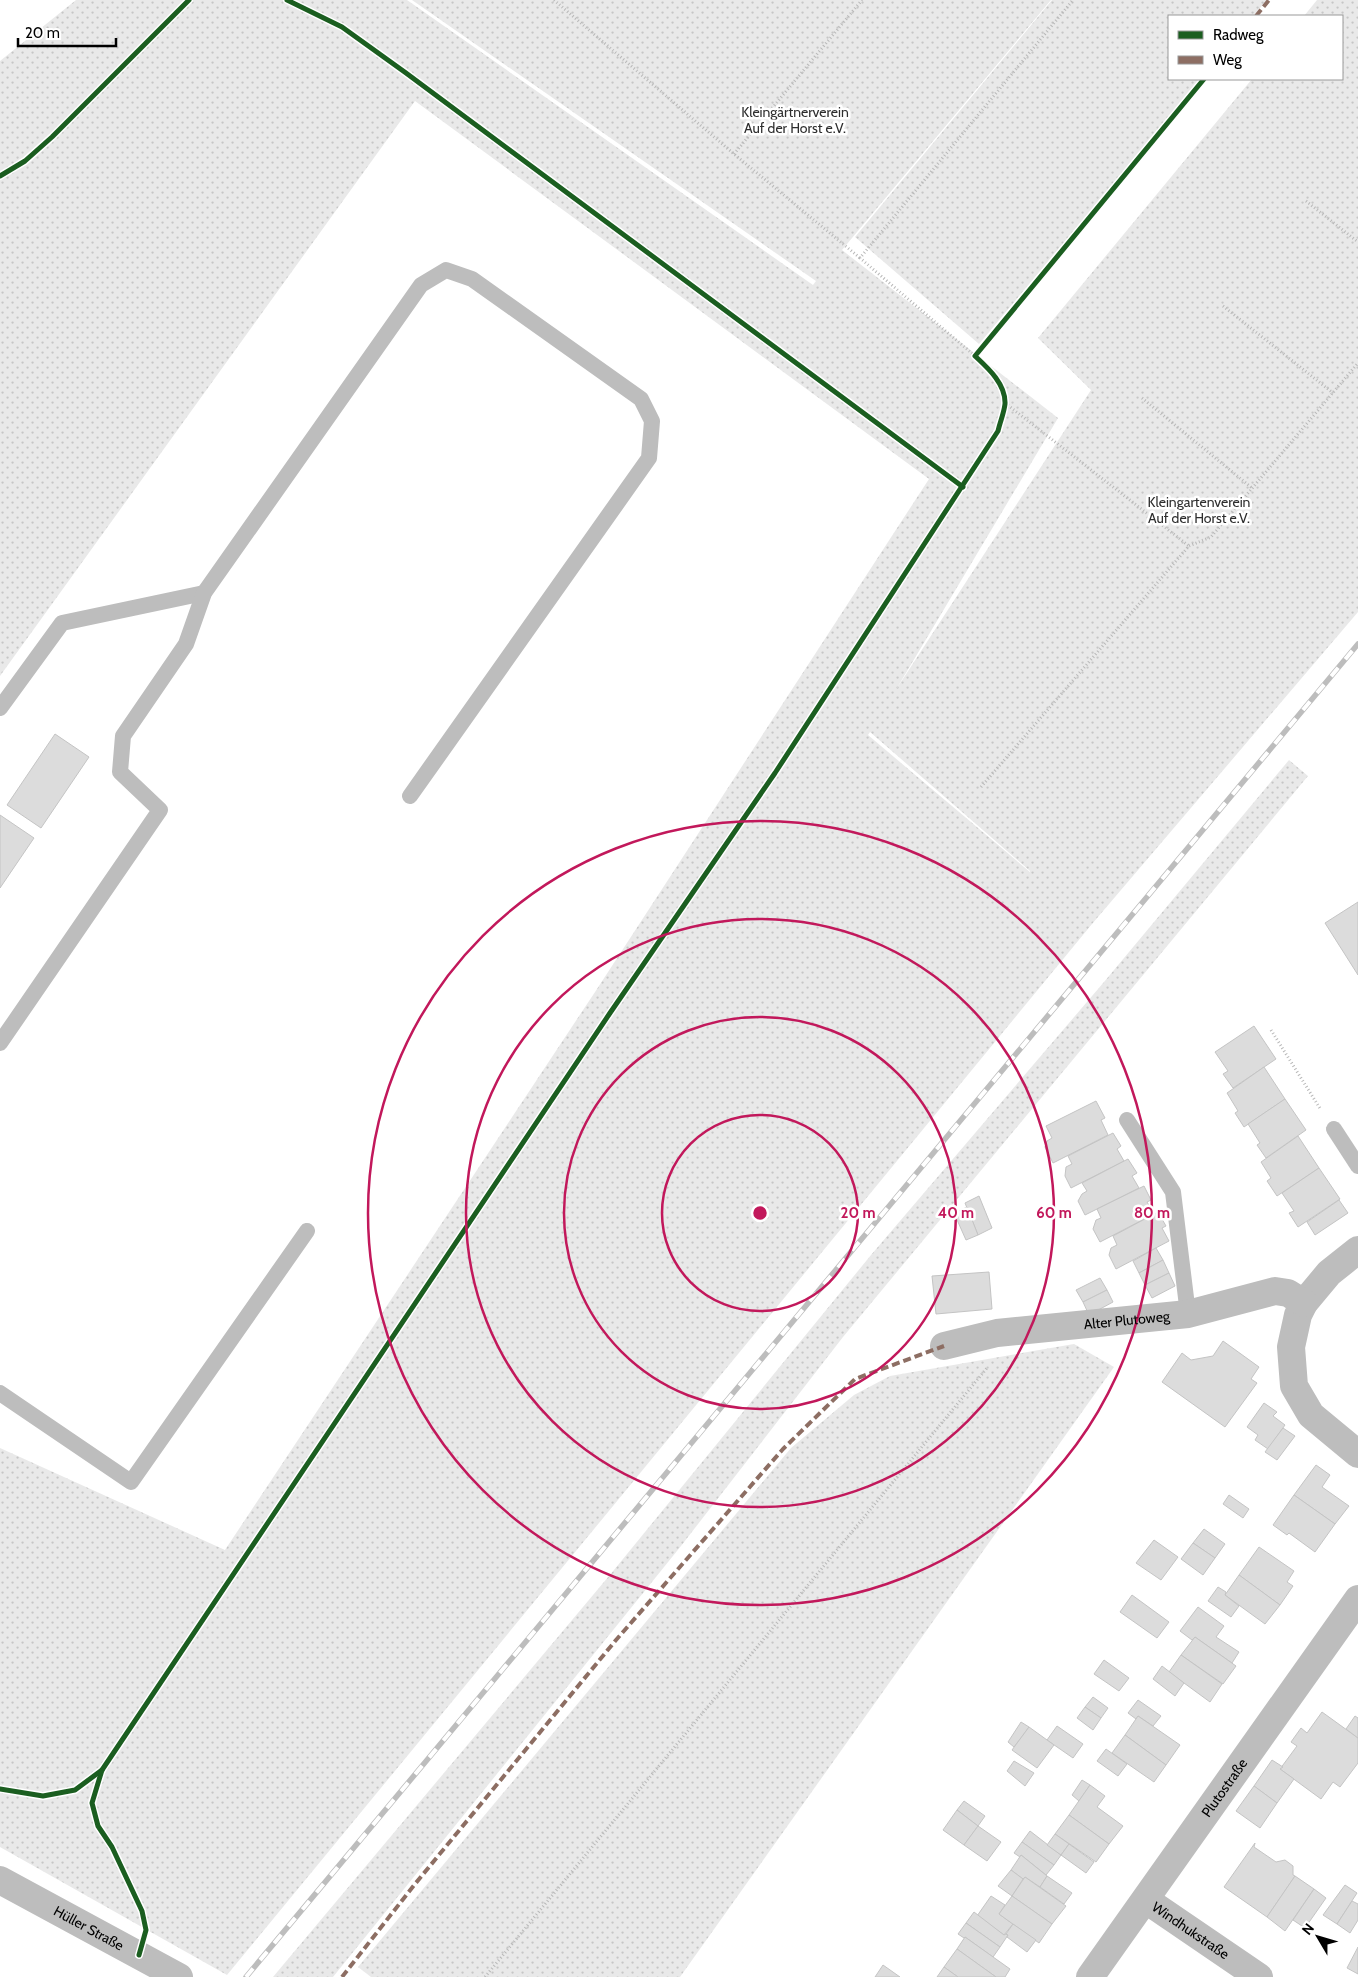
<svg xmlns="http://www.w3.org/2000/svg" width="1358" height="1977" viewBox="0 0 1358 1977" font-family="Cabin,sans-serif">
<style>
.green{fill:url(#green-dots);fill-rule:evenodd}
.building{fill:#dcdcdc;stroke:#c4c4c4}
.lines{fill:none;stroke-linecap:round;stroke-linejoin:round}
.path{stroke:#b8b8b8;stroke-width:3;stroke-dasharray:1 2.5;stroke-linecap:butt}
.lane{stroke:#bdbdbd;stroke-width:16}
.street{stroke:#bdbdbd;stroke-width:28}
.rail-casing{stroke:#bdbdbd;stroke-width:5.5}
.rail{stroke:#fff;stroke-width:4;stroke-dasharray:11;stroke-linecap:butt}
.quiet{stroke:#8d6e63;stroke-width:4;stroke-dasharray:8 4;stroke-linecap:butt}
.cycleway-casing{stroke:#fff;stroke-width:8}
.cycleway{stroke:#1b5e20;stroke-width:5}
.ring{fill:none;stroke:#c2185b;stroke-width:2.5}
.labels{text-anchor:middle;stroke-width:5;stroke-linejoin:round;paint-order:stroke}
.park-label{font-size:14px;fill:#2e2e2e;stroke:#fff}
.street-label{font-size:14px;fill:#000;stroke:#fff}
.centre{fill:#c2185b;stroke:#fff;stroke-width:2.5}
.ring-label{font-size:15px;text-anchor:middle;font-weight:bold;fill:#c2185b;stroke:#fff;stroke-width:5;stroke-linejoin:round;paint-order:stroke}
</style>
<defs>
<pattern id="green-dots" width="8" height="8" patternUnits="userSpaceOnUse" patternTransform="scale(1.25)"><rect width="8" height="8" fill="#e9e9e9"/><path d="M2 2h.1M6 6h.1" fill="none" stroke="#c6c6c6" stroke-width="1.8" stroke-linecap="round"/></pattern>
</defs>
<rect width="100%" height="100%" fill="#fff"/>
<!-- green -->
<g class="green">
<path d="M76,0H407L813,285L816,281L412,0H1051L842,250L1058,418L897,688L1091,390L1038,338L1252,79H1342V16H1304L1317,0H1358V612L1092,924L227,1975L0,1847V1448L225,1550L597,989L929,479L415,101L0,676V61ZM870,732L1030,871V872L868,735Z"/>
<polygon points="1052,0 1267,0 1253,16 1169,16 1169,79 1201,79 979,344 855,237"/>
<polygon points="1289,760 1308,776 843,1337 681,1546 333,1977 273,1977 614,1570 871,1255 1104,982"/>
<polygon points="1074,1344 1114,1367 680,1977 371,1977 358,1967 791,1448 854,1395 890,1376"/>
</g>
<!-- building -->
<g class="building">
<polygon points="55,734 89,757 41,828 7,805"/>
<polygon points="0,815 34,838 0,888"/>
<polygon points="1358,902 1358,975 1325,923"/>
<polygon points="1254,1026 1276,1059 1233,1088 1223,1074 1228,1071 1215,1052"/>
<polygon points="1264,1067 1285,1099 1244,1127 1235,1113 1238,1111 1227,1093"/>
<polygon points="1285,1099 1306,1130 1266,1158 1257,1145 1260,1143 1248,1124"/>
<polygon points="1096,1101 1105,1118 1101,1120 1108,1135 1053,1163 1045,1147 1047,1141 1052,1138 1046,1126"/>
<polygon points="1113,1133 1121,1146 1117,1149 1124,1161 1071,1188 1065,1176 1066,1167 1072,1164 1068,1156"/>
<polygon points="1298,1136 1319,1168 1277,1196 1267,1181 1271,1178 1261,1162"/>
<polygon points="1128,1159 1137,1173 1132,1176 1139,1188 1085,1215 1078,1201 1082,1194 1087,1191 1082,1183"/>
<polygon points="1319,1168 1340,1199 1298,1227 1289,1213 1294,1211 1282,1193"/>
<polygon points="1144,1186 1151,1200 1147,1202 1154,1214 1100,1242 1093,1229 1096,1220 1101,1218 1097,1209"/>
<polygon points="979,1196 992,1228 978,1235 965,1203"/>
<polygon points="1339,1200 1348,1213 1315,1235 1307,1222"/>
<polygon points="967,1207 978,1235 966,1240 954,1213"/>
<polygon points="1158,1212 1166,1226 1162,1228 1169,1241 1116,1269 1109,1255 1111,1248 1117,1245 1113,1236"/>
<polygon points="1156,1248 1163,1260 1139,1273 1133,1261"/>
<polygon points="1163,1260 1169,1273 1145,1285 1139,1273"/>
<polygon points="989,1272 992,1309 936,1314 932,1276"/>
<polygon points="1169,1273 1175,1286 1152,1298 1145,1285"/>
<polygon points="1100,1278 1107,1290 1083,1302 1076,1290"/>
<polygon points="1107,1290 1113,1302 1089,1315 1083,1302"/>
<polygon points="1223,1341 1259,1367 1251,1379 1257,1383 1225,1427 1162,1382 1182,1353 1191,1360 1213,1356"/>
<polygon points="1264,1403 1277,1412 1273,1416 1285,1425 1268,1449 1255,1440 1258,1435 1247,1427"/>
<polygon points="1283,1428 1295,1436 1277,1460 1265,1452"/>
<polygon points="1316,1465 1330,1475 1322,1487 1349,1506 1335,1524 1294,1495"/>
<polygon points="1229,1495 1249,1509 1243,1518 1223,1504"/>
<polygon points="1294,1495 1335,1524 1315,1552 1289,1533 1287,1535 1273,1525"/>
<polygon points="1204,1529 1225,1544 1215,1558 1193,1543"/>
<polygon points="1154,1540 1178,1557 1161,1580 1136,1563"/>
<polygon points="1193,1543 1215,1558 1203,1575 1181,1559"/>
<polygon points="1259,1547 1294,1571 1287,1582 1293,1586 1280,1605 1239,1575"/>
<polygon points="1239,1575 1280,1605 1265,1624 1225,1595"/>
<polygon points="1218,1587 1226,1592 1225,1595 1239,1606 1231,1617 1208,1601"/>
<polygon points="1132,1595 1169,1622 1157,1638 1120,1612"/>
<polygon points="1198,1607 1224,1626 1216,1637 1239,1652 1232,1663 1195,1637 1192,1640 1180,1631"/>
<polygon points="1195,1637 1236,1666 1223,1684 1181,1655"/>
<polygon points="1181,1655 1222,1684 1210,1702 1169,1672"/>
<polygon points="1104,1660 1129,1678 1119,1691 1094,1674"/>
<polygon points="1162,1666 1184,1683 1175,1696 1153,1679"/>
<polygon points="1093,1697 1108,1708 1101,1718 1085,1707"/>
<polygon points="1138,1700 1161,1716 1153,1726 1138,1716 1136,1719 1128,1713"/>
<polygon points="1085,1707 1101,1718 1093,1730 1077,1718"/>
<polygon points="1322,1712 1358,1738 1358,1763 1340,1787 1333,1782 1321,1799 1280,1769 1297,1746 1291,1742 1301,1728 1307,1733"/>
<polygon points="1138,1716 1180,1745 1166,1765 1125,1735"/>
<polygon points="1355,1716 1358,1718 1358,1738 1346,1729"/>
<polygon points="1021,1722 1029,1727 1014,1747 1008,1742"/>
<polygon points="1057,1726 1083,1744 1073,1758 1047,1740"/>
<polygon points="1029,1727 1054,1745 1037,1768 1012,1750"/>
<polygon points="1125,1735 1166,1765 1154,1782 1112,1753"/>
<polygon points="1106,1749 1127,1764 1118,1776 1097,1761"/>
<polygon points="1272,1760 1283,1767 1280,1769 1294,1779 1277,1803 1254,1786"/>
<polygon points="1014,1761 1034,1773 1025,1786 1007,1771"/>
<polygon points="1082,1780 1090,1785 1079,1801 1072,1795"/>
<polygon points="1090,1785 1105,1796 1097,1807 1123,1826 1109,1844 1069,1815"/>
<polygon points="1254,1786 1277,1803 1260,1828 1236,1811"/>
<polygon points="964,1801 985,1816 978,1826 957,1810"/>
<polygon points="957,1810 978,1826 964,1845 943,1830"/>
<polygon points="1069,1815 1109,1844 1096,1862 1055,1834"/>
<polygon points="978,1826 1001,1842 987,1861 964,1845"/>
<polygon points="1030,1831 1061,1855 1054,1865 1022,1842"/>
<polygon points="1055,1834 1069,1844 1061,1855 1047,1845"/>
<polygon points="1022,1842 1054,1865 1046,1875 1021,1855 1020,1857 1014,1853"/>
<polygon points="1255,1843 1254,1847 1276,1862 1285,1860 1293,1866 1293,1875 1295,1876 1267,1917 1224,1887"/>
<polygon points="1069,1844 1094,1862 1086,1873 1061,1855"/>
<polygon points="1021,1855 1047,1876 1040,1887 1025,1877 1023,1879 1011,1870"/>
<polygon points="1011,1870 1023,1879 1012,1896 998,1886"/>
<polygon points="1047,1876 1072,1893 1064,1904 1040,1887"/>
<polygon points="1295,1876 1314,1889 1285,1931 1267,1917"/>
<polygon points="1025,1877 1066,1906 1052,1924 1012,1896"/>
<polygon points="1345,1885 1357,1893 1337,1924 1323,1915"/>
<polygon points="1314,1889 1326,1898 1305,1928 1293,1920"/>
<polygon points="991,1896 1005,1905 999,1914 1013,1924 1004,1935 977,1916"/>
<polygon points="1012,1896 1052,1924 1039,1943 999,1914"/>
<polygon points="1352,1901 1358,1904 1358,1920 1350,1933 1337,1924"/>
<polygon points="974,1912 1004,1935 1006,1934 1008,1935 1000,1947 966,1923"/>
<polygon points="966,1923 1000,1947 993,1957 965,1937 964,1938 958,1934"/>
<polygon points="1013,1924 1036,1940 1027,1952 1007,1937 1008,1935 1006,1934"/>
<polygon points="965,1937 1010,1969 1005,1977 996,1977 957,1949"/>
<polygon points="1358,1947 1358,1974 1347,1968"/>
<polygon points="957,1949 996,1977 958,1977 944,1967"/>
<polygon points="883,1965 900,1977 875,1977"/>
<polygon points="944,1967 958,1977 937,1977"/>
</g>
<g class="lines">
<!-- path -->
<g class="path">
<polyline points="287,0 342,27 406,73 963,487"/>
<polyline points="554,0 734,154 860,258"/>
<polyline points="734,154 862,0"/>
<polyline points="0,176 25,161 52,137 189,0"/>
<polyline points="1306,201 1358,242"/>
<polyline points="1223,306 1333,393"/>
<polyline points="975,356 860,258 1073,0"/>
<polyline points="1142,398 1252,488"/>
<polyline points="1005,403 1189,546"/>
<polyline points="981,787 1189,546 1211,537 1358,363"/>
<polyline points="1271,1030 1321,1110"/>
<polyline points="485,1977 987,1368"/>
</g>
<!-- lane -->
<g class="lane">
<polyline points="0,708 62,623 204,593"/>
<polyline points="0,1043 160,810 120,772 123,736 186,644 204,593 421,285 446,270 472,279 641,399 652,421 649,458 410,796"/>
<polyline points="1127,1120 1173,1192 1188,1314"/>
<polyline points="1334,1129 1358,1166"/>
<polyline points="0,1393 131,1482 307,1231"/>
</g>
<!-- street -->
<g class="street">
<polyline points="1358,1250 1329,1273 1304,1303 1298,1315 1291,1347 1294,1386 1311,1415 1358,1454"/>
<path id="s1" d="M944,1346L997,1333L1188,1314L1275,1291L1288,1293L1304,1303"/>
<path id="s2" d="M0,1880L179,1977"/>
<path id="s3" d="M1146,1900L1259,1977"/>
<path id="s4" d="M1090,1977L1358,1599"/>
</g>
<!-- rail casing -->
<g class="rail-casing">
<polyline id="rail" points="246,1977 1358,644"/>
</g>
<!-- rail -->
<use href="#rail" class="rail"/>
<!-- quiet -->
<g class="quiet">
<polyline points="1256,16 1269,0"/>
<polyline points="342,1977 415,1884 616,1640 783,1449 855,1379 944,1346"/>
</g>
<!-- cycleway casing -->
<g class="cycleway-casing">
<g id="cycleway">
<polyline points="287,0 342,27 406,73 963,487"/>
<polyline points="0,176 25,161 52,137 189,0"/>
<polyline points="0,1789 43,1796 75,1790 102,1770"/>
<path d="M139,1955L146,1930L142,1911L112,1847L98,1826L92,1803L102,1770L610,1013L775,773L998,431C1000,422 1004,413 1005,404C1006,384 988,368 975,356L1204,79"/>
</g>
</g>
<!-- cycleway -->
<use href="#cycleway" class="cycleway"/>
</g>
<!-- distance rings -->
<g class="ring">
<circle cx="760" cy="1213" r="98"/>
<circle cx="760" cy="1213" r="196"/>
<circle cx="760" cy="1213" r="294"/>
<circle cx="760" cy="1213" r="392"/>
</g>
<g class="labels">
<!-- park labels -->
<g class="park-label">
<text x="795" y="117">Kleingärtnerverein<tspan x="795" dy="16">Auf der Horst e.V.</tspan></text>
<text x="1199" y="507">Kleingartenverein<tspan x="1199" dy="16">Auf der Horst e.V.</tspan></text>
</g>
<!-- street labels -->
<g class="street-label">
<text dy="5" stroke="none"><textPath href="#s1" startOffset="185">Alter Plutoweg</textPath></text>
<text dy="5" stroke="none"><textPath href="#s4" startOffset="232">Plutostraße</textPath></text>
<text dy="5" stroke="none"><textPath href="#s2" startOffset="101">Hüller Straße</textPath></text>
<text dy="5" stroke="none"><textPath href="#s3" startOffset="54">Windhukstraße</textPath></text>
</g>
</g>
<circle cx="760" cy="1213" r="8" class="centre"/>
<g class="ring-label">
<text x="858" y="1218">20 m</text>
<text x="956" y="1218">40 m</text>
<text x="1054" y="1218">60 m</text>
<text x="1152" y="1218">80 m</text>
</g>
<!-- legend -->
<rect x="1168" y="15" width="175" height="65" fill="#ffffff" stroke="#999999"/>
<rect x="1178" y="31" width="25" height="8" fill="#1b5e20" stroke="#999999"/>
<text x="1213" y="40" font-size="15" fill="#000000">Radweg</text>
<rect x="1178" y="56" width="25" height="8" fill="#8d6e63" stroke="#999999"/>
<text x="1213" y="65" font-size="15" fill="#000000">Weg</text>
<!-- north arrow -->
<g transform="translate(1318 1937) rotate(308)" stroke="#ffffff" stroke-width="4" paint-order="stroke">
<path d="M0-4L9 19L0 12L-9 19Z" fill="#000000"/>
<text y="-8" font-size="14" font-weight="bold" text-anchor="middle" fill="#000000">N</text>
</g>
<!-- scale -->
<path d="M18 38v8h98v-8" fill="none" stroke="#000000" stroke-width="2.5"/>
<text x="25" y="38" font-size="15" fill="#000000" stroke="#ffffff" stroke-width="4" paint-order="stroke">20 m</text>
</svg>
